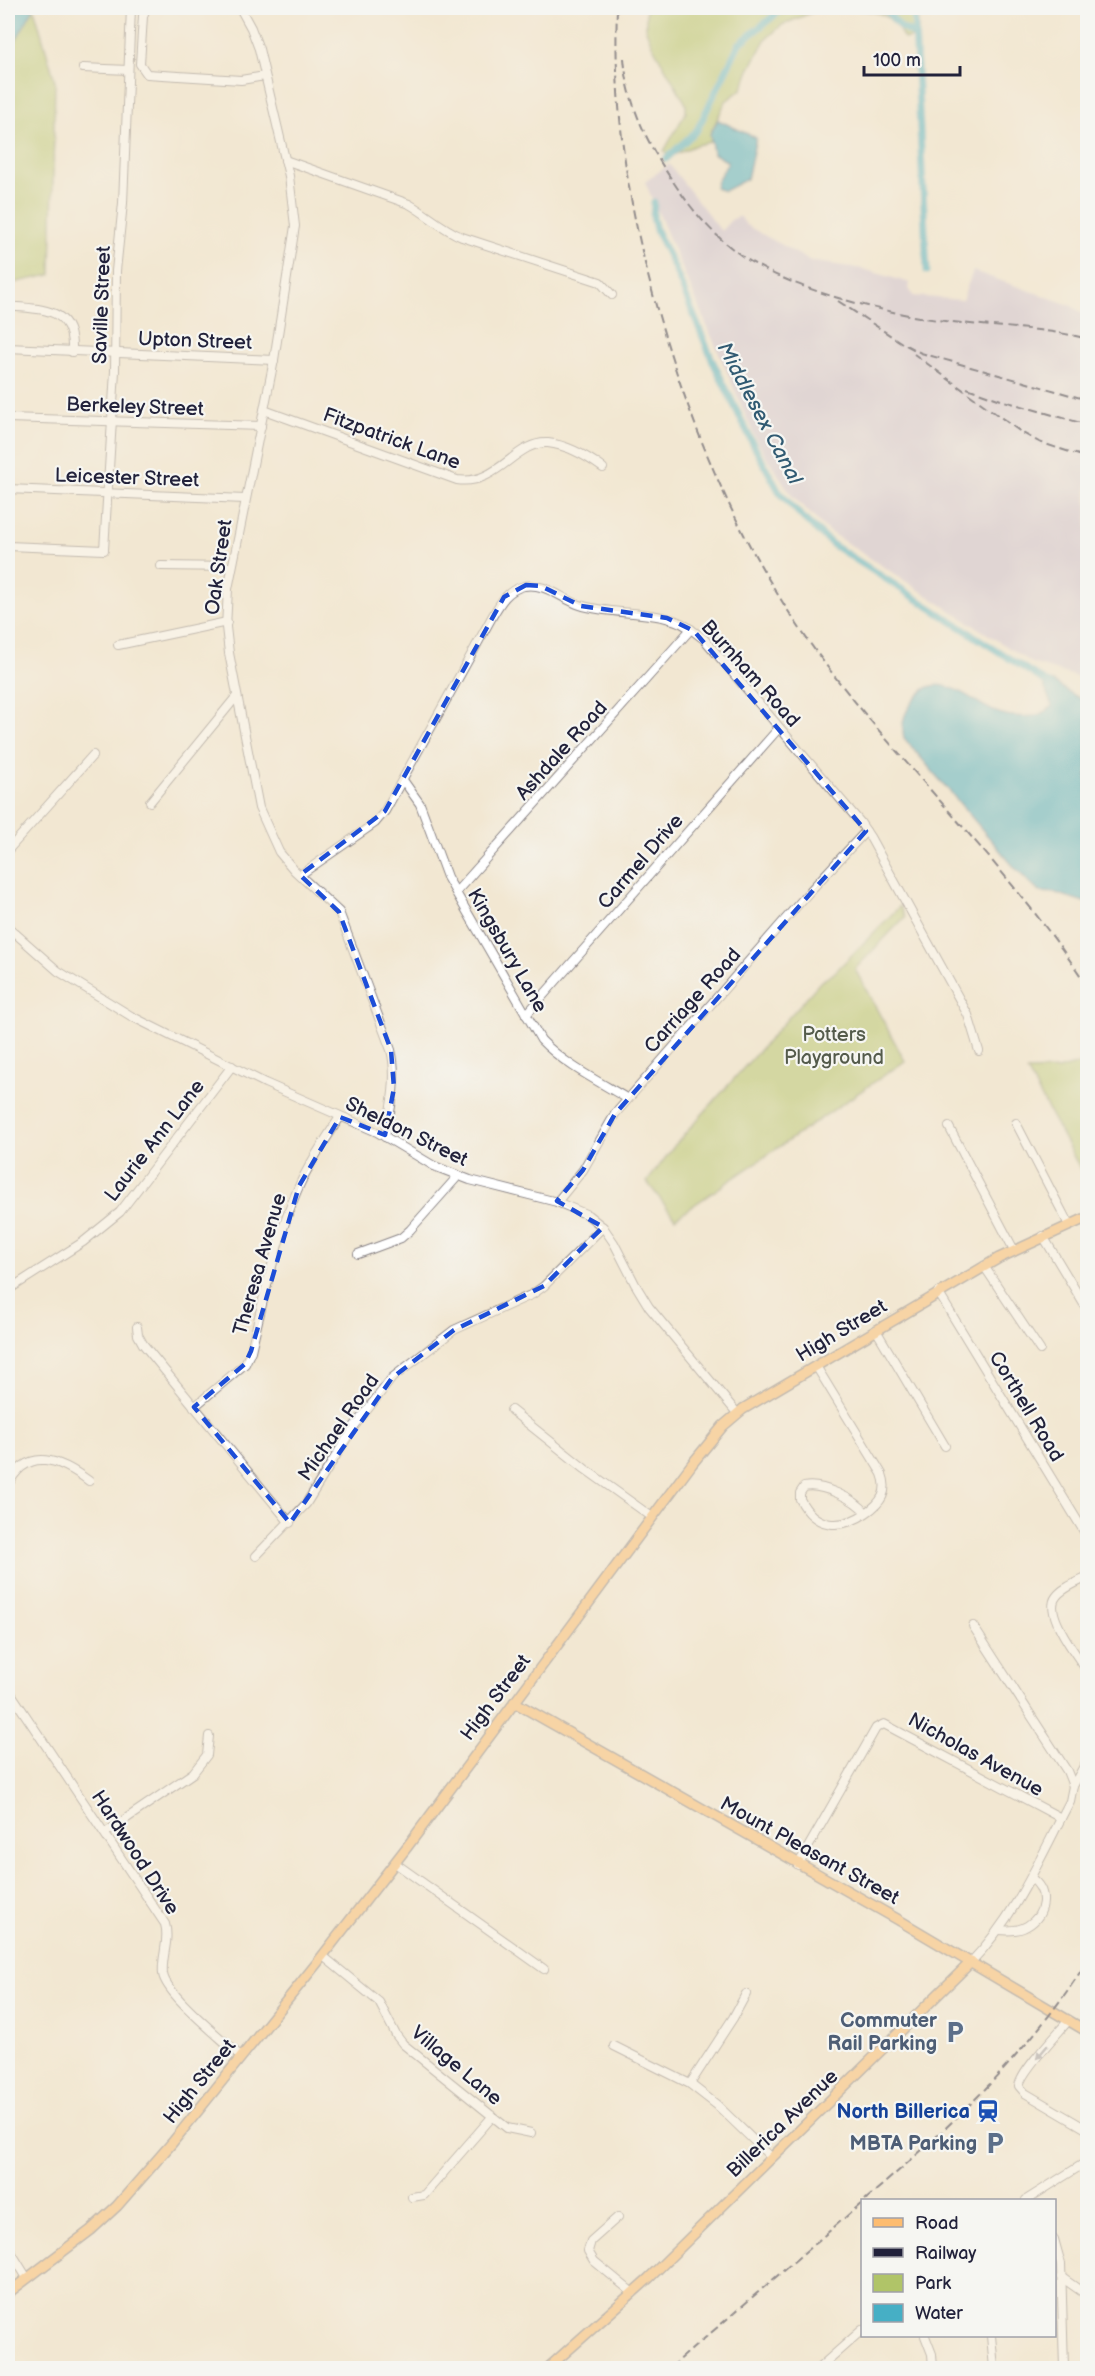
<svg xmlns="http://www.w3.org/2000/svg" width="1095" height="2376" viewBox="0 0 1095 2376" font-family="'Balsamiq Sans',sans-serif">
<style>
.industrial{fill:#cbbfd6}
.green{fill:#b0c468;stroke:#697352;stroke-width:1.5}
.water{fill:#46afc5;stroke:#346880;stroke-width:1.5}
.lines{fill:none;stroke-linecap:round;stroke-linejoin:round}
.canal{stroke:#46afc5;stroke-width:7}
.minor-casing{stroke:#8a8486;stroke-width:10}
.major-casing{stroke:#8a8486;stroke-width:12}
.minor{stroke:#fff;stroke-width:8}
.major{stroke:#fdbc70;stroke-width:9}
.rail{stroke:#22223b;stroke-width:2;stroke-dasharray:9 4.5;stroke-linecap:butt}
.oneway{fill:#9c9ca7}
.marked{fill:none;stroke:#1d4ed8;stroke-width:4.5;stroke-dasharray:12 8;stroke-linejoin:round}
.labels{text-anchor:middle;stroke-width:4.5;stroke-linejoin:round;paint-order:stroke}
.street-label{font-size:20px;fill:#22223b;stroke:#f6f6f2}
.park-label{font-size:20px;fill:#545b4b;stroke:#f6f6f2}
.service-label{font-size:20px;font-weight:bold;fill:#4e5e75;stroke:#f6f6f2;text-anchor:end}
.transit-label{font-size:20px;font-weight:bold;fill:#164399;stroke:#f6f6f2;text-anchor:end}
.water-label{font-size:21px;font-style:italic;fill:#305a72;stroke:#f6f6f2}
</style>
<rect width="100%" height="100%" fill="#f6f6f2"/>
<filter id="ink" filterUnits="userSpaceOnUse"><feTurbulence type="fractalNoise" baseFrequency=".0167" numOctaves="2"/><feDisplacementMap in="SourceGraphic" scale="12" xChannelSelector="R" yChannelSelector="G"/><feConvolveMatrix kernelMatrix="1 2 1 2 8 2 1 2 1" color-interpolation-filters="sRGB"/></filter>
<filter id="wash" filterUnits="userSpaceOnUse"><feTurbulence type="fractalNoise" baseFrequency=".008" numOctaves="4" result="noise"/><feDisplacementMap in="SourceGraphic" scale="24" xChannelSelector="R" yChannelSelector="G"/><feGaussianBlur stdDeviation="1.35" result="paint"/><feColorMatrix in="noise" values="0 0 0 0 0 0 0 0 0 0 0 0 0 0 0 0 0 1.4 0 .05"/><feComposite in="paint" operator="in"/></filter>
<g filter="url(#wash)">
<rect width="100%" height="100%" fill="#f2e7d2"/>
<!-- industrial -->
<polygon class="industrial" points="669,164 721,231 731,220 740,216 746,225 810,261 863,269 910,283 909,288 913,296 962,300 973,271 1070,305 1087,316 1087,680 1032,663 828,531 792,496 757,442 645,182"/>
<!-- green -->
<g class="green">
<polygon points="34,8 55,81 51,275 8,284 8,54"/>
<polygon points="646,8 822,8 782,25 765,40 749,70 742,89 726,101 710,134 711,142 696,145 669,157 664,151 686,112 686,104 652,45 646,30"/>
<path d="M848,8H918V36L904,39C889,10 878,12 848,8Z"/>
<polygon points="900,906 905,917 855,969 905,1061 675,1218 647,1182 675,1145 821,981 833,974"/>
<polygon points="1087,1062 1088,1062 1087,1181 1027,1071 1057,1070"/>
</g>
<!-- water -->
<g class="water">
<polygon points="8,8 34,8 8,54"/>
<polygon points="718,120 756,138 747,179 724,191 716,188 716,183 728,162 713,153 710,134"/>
<path d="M1045,681L1053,682L1087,703V903L1056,893L1039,892L1015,868L904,738C901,725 903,714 912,703C917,697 924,687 932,686C954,681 977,705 996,712C1012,718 1040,720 1052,706L1044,686Z"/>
</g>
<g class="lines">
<!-- canal -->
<g class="canal">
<polyline points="884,8 901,28 916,35"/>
<polyline points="914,8 927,271"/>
<polyline points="666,159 697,130 739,44 781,10 791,8"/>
<polyline points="654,202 653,217 656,230 674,267 713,362 754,446 780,493 804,519 833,545 1052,686"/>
</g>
</g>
</g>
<g filter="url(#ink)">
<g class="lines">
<!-- minor casing -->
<g class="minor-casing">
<g id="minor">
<polyline points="146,8 143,16 140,64 147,74 241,80 265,76"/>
<path d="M240,8L251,28L259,49L289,176L295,226L274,360L228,589L226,627L229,653L259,808L279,852L294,870L339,912L391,1050C398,1078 391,1108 385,1137"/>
<polyline points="83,68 128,70"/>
<path d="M285,160L409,204C427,214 442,229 462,237L600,282L612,295"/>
<path d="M8,306C42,310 74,306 72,352"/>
<polyline points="8,348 274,360"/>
<path d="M264,410L457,480C498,486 515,441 548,443C567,445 588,457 603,468"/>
<polyline points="8,418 261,426"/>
<polyline points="8,489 245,499"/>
<polyline points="8,546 104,550 115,371 116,271 123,203 131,8"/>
<polyline points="161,566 232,567"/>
<polyline points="118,645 227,622"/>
<path d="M403,780L420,804L447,877L541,1040C565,1065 598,1081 628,1099"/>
<polyline points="150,802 236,697"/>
<polyline points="8,850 93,755"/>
<path d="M300,875L375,823L385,811L492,617C500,603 507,590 524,586C544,582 562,599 580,605C610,615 653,610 681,623C689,627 697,634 704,639L860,822L870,837L968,1015L979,1051"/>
<polyline points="456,892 691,629"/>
<polyline points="8,927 58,971 131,1016 265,1083 377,1132 434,1166 470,1180 557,1202 588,1215 603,1227 614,1243 635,1284 649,1307 737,1413"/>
<polyline points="526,1015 779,728"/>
<polyline points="1016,1123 1069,1225"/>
<polyline points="949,1127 1014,1250"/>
<polyline points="557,1202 583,1170 615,1114 810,891 866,831"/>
<polyline points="1043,1236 1088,1311"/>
<polyline points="358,1254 401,1238 410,1230 458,1176"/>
<polyline points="984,1266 1040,1350"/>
<polyline points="8,1290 83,1242 120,1212 232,1066"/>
<polyline points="938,1292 1088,1538"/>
<polyline points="137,1327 138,1335 143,1344 290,1523"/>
<polyline points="876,1330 945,1446"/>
<path d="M816,1366L882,1474C889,1492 881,1503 866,1513C856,1499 821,1483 804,1487L800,1493V1499C815,1529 841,1530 866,1513"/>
<path d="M194,1407L245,1364L251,1351C263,1299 278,1232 300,1184C311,1160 326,1139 340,1117"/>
<polyline points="511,1410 585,1469 652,1517"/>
<path d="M8,1485C28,1445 61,1460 89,1481"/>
<polyline points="256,1556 306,1504 353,1428 392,1378 454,1330 533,1294 544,1286 603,1227"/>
<path d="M1088,1577C1078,1582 1062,1588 1056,1597C1043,1613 1078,1657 1088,1672"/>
<polyline points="973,1626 1067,1771 1073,1786"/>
<path d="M8,1689L165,1924C170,1941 161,1957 163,1974C166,1995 224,2040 241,2057"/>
<polyline points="105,1833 193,1773 207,1755 209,1736"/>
<polyline points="395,1863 544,1969"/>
<polyline points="798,1865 876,1728 884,1724 1061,1818"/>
<path d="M999,1930C1009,1931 1019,1931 1027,1926C1046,1915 1049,1891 1031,1878"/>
<polyline points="323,1956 379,2002 396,2035 403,2044 507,2128 531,2133"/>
<path d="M971,1962C1016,1916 1040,1858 1070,1801L1073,1786L1088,1759"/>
<path d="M1069,2020C1058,2033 1021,2071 1019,2086L1025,2093L1088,2130"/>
<polyline points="614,2046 690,2084 717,2105 772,2158"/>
<polyline points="690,2084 733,2018 746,1994"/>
<polyline points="412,2197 424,2195 492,2117"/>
<polyline points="1026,2200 1088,2161"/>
<polyline points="618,2217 591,2241 588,2251 594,2261 633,2293"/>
<polyline points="1054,2239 1061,2264 1064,2368"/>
<polyline points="8,2247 27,2278"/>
<polyline points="1061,2277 1088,2296"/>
<polyline points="925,2336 932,2354 933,2368"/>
<polyline points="991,2336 994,2368"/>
<polyline points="819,2368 862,2330"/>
</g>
</g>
<!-- major casing -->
<g class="major-casing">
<g id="major">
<polyline points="514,1702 897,1919 1088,2032"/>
<polyline points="8,2293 91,2230 117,2206 172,2143 317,1963 407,1847 692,1464 723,1426 743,1409 999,1258 1088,1217"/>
<polyline points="548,2368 649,2278 971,1962"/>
</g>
</g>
<!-- minor -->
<use href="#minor" class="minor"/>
<!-- major -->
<use href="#major" class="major"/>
<!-- rail -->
<g class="rail">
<path d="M617,8C613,119 630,216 661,323C698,448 749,565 829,669C912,777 1013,872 1088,987"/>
<path d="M624,58C628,106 648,145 674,183C692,210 712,234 738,253C788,291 899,317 962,323C1004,328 1046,328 1088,339"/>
<polyline points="838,301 902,343 921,353 1088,400"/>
<polyline points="914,354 1021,432 1039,442 1088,458"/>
<polyline points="967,388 1004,401 1088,425"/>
<path d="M865,2200C951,2126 1026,2057 1088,1960"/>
<polyline points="670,2368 862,2203"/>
</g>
</g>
<!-- one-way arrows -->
<defs><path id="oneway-solid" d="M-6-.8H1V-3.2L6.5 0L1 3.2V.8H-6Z" transform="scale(1.5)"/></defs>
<use class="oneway" href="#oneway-solid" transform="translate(1042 2052) rotate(130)"/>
</g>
<!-- marked area -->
<path d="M0 0H1095V2376H0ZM526,585L541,586L581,606L667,618L694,631L866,831L615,1114L583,1170L557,1201L603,1227L544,1286L454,1330L392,1378L290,1523L194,1407L245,1364L251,1351L299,1186L340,1117L385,1135L394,1088L391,1050L339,912L300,875L385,811L504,597Z" fill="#f2e7d2" fill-opacity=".55" fill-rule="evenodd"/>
<path class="marked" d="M526,585L541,586L581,606L667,618L694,631L866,831L615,1114L583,1170L557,1201L603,1227L544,1286L454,1330L392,1378L290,1523L194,1407L245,1364L251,1351L299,1186L340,1117L385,1135L394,1088L391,1050L339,912L300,875L385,811L504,597Z"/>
<!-- icons -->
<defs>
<g id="parking-bare" transform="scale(1.8)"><path d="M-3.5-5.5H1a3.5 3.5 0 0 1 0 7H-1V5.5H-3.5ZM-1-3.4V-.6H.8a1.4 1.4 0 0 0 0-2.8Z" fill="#5c6f8a" stroke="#f6f6f2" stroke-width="2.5" paint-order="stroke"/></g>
<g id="station-bare" transform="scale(1.8)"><path d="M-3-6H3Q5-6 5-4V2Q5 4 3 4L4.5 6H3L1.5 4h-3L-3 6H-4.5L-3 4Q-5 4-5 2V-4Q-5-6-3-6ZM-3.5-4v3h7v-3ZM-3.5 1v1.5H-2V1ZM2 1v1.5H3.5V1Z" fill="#1a4fb4" stroke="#f6f6f2" stroke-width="2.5" paint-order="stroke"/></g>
</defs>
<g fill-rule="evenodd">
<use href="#parking-bare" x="955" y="2032"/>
<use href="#station-bare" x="988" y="2111"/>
<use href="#parking-bare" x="995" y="2143"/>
</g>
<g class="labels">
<!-- street labels -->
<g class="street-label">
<text transform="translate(101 305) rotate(-88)" y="7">Saville Street</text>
<text transform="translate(195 340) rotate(2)" y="7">Upton Street</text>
<text transform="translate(135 406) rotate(2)" y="7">Berkeley Street</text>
<text transform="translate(392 438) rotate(20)" y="7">Fitzpatrick Lane</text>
<text transform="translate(127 477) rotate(2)" y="7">Leicester Street</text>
<text transform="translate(218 567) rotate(-82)" y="7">Oak Street</text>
<text transform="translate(751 673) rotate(48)" y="7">Burnham Road</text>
<text transform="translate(561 750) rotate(-48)" y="7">Ashdale Road</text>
<text transform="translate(640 861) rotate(-49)" y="7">Carmel Drive</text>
<text transform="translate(508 950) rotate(60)" y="7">Kingsbury Lane</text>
<text transform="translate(692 1000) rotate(-48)" y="7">Carriage Road</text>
<text transform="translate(407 1131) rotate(26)" y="7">Sheldon Street</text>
<text transform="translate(154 1140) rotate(-52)" y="7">Laurie Ann Lane</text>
<text transform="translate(259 1264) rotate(-74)" y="7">Theresa Avenue</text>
<text transform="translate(841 1330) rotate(-31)" y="7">High Street</text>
<text transform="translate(1027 1406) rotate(59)" y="7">Corthell Road</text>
<text transform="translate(338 1427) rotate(-55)" y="7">Michael Road</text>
<text transform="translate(495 1697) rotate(-53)" y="7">High Street</text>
<text transform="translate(976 1754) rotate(29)" y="7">Nicholas Avenue</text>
<text transform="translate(810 1850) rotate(29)" y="7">Mount Pleasant Street</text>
<text transform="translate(136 1852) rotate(57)" y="7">Hardwood Drive</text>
<text transform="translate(457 2065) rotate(40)" y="7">Village Lane</text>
<text transform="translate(199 2081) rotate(-51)" y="7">High Street</text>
<text transform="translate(782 2123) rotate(-44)" y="7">Billerica Avenue</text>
</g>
<!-- park labels -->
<g class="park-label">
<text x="834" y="1041">Potters<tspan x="834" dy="23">Playground</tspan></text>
</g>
<!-- service labels -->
<g class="service-label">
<text x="937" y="2027">Commuter<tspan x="937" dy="23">Rail Parking</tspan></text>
<text x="977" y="2150">MBTA Parking</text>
</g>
<!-- transit labels -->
<g class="transit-label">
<text x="970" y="2118">North Billerica</text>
</g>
<!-- water labels -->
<g class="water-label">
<text transform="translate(760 413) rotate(62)" y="7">Middlesex Canal</text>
</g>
</g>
<!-- margin -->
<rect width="1095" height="2376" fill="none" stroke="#f6f6f2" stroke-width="30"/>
<!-- legend -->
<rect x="861" y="2199" width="195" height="138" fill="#f6f6f2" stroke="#a1a1a9" stroke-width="1.5"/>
<rect x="873" y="2218" width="30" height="9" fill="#fdbc70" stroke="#a1a1a9" stroke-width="1.5"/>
<text x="915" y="2229" font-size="18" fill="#22223b">Road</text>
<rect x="873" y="2248" width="30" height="9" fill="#22223b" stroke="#a1a1a9" stroke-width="1.5"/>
<text x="915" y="2259" font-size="18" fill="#22223b">Railway</text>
<rect x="873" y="2274" width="30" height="18" fill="#b0c468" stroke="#a1a1a9" stroke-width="1.5"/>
<text x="915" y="2289" font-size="18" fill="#22223b">Park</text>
<rect x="873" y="2304" width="30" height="18" fill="#46afc5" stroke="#a1a1a9" stroke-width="1.5"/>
<text x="915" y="2319" font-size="18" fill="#22223b">Water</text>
<!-- scale -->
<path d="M864 66v9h96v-9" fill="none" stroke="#22223b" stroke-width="3"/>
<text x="873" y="66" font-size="18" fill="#22223b" stroke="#f6f6f2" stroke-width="4.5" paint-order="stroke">100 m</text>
</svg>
